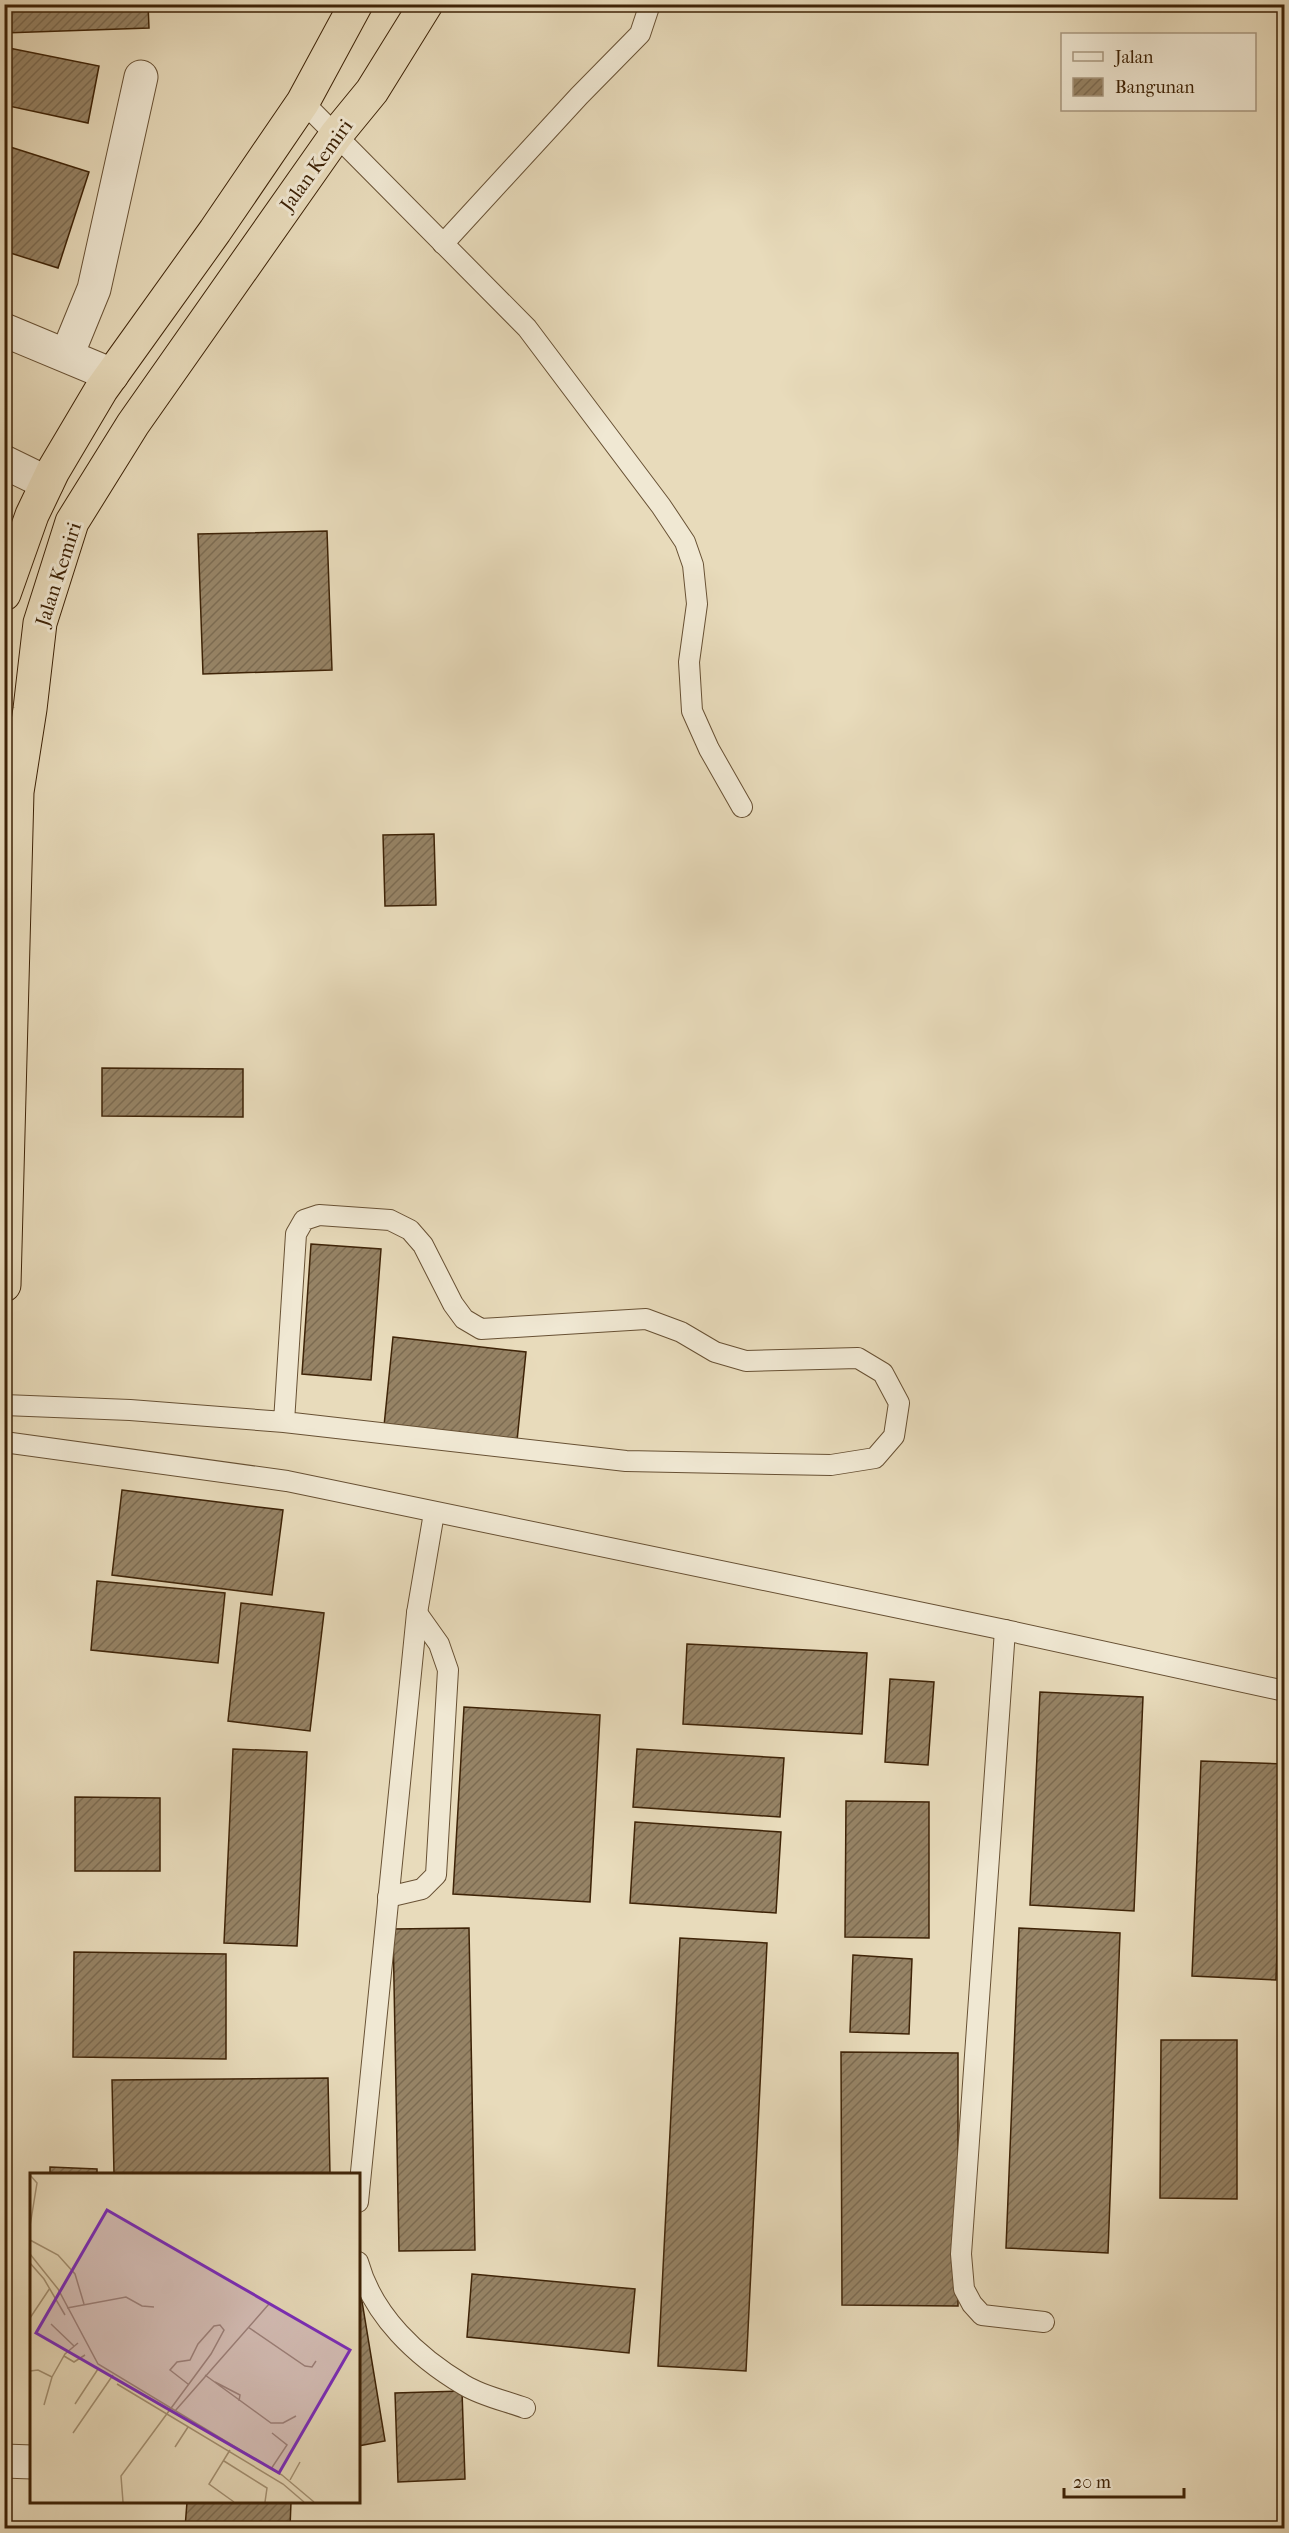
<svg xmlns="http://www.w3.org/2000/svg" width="1289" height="2533" viewBox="0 0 1289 2533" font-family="'IM FELL French Canon',serif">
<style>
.building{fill:url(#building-hatch);stroke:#3e2307;stroke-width:1.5}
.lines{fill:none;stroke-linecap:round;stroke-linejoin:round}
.lane-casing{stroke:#685134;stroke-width:22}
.street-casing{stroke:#685134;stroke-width:35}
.highway-casing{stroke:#3e2307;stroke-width:35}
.lane{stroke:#f0e8d3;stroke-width:20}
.street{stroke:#f0e8d3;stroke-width:33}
.highway{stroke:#e8dbbb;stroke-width:33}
.labels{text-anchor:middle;stroke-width:6;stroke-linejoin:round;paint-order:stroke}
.street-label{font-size:20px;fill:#3e2307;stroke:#f0e8d3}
.inset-road{fill:none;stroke:#a49173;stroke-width:1.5}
.view{fill:#7b2cbf;fill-opacity:0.15;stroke:#7b2cbf;stroke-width:3}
.inset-edge{fill:none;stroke:#3e2307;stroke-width:3}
</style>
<defs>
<pattern id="building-hatch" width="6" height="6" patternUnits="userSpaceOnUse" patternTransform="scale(1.5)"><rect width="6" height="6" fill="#968365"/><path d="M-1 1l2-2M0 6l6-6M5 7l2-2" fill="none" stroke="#7c6b51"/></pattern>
</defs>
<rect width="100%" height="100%" fill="#e8dbbb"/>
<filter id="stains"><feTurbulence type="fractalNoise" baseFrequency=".00333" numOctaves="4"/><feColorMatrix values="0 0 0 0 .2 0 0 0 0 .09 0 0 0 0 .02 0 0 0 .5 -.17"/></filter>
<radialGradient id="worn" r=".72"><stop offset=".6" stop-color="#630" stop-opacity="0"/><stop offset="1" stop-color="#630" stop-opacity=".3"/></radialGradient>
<!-- building -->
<g class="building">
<polygon points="4,4 148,4 149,28 4,33"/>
<polygon points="4,47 99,66 88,123 4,105"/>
<polygon points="4,145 89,172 58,268 4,251"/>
<polygon points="327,531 332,670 203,674 198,534"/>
<polygon points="434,834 436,905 385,906 383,835"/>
<polygon points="102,1068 243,1069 243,1117 102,1116"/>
<polygon points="311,1244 381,1249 371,1380 302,1374"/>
<polygon points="393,1337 526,1352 517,1441 384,1426"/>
<polygon points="122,1490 283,1510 272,1595 112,1575"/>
<polygon points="97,1581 225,1593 218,1663 91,1650"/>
<polygon points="241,1603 324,1613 310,1731 228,1721"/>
<polygon points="687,1644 867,1653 862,1734 683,1724"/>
<polygon points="890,1679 934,1682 928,1765 885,1762"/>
<polygon points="1040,1692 1143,1697 1134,1911 1030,1905"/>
<polygon points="464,1707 600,1715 590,1902 453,1894"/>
<polygon points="233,1749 307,1752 297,1946 224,1943"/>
<polygon points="637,1749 784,1758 780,1817 633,1807"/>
<polygon points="1201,1761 1284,1764 1276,1980 1192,1976"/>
<polygon points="75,1797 160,1798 160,1871 75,1871"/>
<polygon points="846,1801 929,1802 929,1938 845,1937"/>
<polygon points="635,1822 781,1832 776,1913 630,1903"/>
<polygon points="469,1928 475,2250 399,2251 393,1929"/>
<polygon points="1019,1928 1120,1933 1108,2253 1006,2248"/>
<polygon points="680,1938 767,1943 746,2371 658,2366"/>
<polygon points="74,1952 226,1954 226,2059 73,2057"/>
<polygon points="853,1955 912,1959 909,2034 850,2032"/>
<polygon points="1161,2040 1237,2040 1237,2199 1160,2198"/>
<polygon points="841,2052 958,2053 958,2306 842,2305"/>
<polygon points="328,2078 330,2174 114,2174 112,2080"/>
<polygon points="50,2167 97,2169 97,2174 50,2174"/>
<polygon points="472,2274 635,2289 629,2353 467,2337"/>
<polygon points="358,2277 385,2441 358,2446"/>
<polygon points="462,2391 465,2479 398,2482 395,2393"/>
<polygon points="187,2502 291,2502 290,2528 185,2528"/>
</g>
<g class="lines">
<!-- lane casing -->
<g class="lane-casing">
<g id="lane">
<polyline points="303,102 527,328 661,506 685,542 693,565 697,604 689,662 692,711 709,749 742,807"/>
<polyline points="443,244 579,96 640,34 650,4"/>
<polyline points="4,1405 130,1410 284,1422 626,1461 831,1465 875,1458 894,1436 899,1403 883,1373 858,1358 746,1361 715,1352 681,1332 646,1319 481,1329 464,1319 453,1304 423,1245 410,1230 390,1220 319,1215 304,1220 296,1234 284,1422"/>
<polyline points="4,1442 287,1481 1005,1630 1280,1690"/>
<polyline points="1005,1630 961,2254 964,2289 972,2304 982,2315 1044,2322"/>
<polyline points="388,1897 422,1889 436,1875 448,1670 439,1644 417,1613"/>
<polyline points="358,2202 417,1613 434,1513"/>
<path d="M358,2262C373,2316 417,2357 464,2385C482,2396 506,2401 525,2408"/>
</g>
</g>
<!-- street casing -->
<g class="street-casing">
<g id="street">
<polyline points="4,330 112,375"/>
<polyline points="67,355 94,289 141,77"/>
<polyline points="4,462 47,483"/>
<polyline points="4,2461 32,2462"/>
</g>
</g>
<!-- highway casing -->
<g class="highway-casing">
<g id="highway">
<polyline points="4,594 32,515 53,471 101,390 215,231 303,102 356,4"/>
<polyline points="4,1285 17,792 30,709 40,623 72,522 133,424 336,135 372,91 426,4"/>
</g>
</g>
<!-- lane -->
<use href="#lane" class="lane"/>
<!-- street -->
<use href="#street" class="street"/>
<!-- highway -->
<use href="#highway" class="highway"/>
</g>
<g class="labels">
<!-- street labels -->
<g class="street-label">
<text transform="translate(316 165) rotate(-54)" y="7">Jalan Kemiri</text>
<text transform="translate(58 574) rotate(-72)" y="7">Jalan Kemiri</text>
</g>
</g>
<!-- overview -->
<g transform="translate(30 2173)">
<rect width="330" height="330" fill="#e8dbbb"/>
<path class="inset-road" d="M0,2L7,10L0,53M0,67L28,82L45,101L54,131M0,81L28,116L68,191L252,302L284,329M0,90L14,106L35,142M37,135L96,124L112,133L124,134M0,145L20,115M21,151L44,173M218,154L275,193L282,194L286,188M34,183L44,189L55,182M0,198L8,197L22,204M175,202L241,250H253L266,243M185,209L210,222L209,228M87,211L253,311L274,329M45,231L68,196M14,232L22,204L35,181L48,170M145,238L239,131M43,260L83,202M145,274L158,254M200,277L179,311L204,329M194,288L237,315L235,329M241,296L257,272L242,260M260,307L270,289M93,329L91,303L181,181L194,157L190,152L184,153L168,171L160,187L147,189L140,197L158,211"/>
<path class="view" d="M77,37L320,177L249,300L6,160Z"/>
<rect width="330" height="330" class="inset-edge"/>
</g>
<!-- margin -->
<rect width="1289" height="2533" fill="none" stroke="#e8dbbb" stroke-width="24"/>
<rect x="6" y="6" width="1277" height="2521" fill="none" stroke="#3e2307" stroke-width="3"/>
<rect x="12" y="12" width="1265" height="2509" fill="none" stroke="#3e2307" stroke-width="1.5"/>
<!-- legend -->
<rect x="1061" y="33" width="195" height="78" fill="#f0e8d3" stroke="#a99981" stroke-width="1.5"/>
<rect x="1073" y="52" width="30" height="9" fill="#f0e8d3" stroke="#a99981" stroke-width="1.5"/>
<text x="1115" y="63" font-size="18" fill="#3e2307">Jalan</text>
<rect x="1073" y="78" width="30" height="18" fill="url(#building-hatch)" stroke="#a99981" stroke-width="1.5"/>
<text x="1115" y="93" font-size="18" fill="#3e2307">Bangunan</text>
<!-- scale -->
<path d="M1064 2488v9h120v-9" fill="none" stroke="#3e2307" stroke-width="3"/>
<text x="1073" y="2488" font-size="18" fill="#3e2307" stroke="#f0e8d3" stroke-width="4.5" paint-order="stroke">20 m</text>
<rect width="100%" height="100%" filter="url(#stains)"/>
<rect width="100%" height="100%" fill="url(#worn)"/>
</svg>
